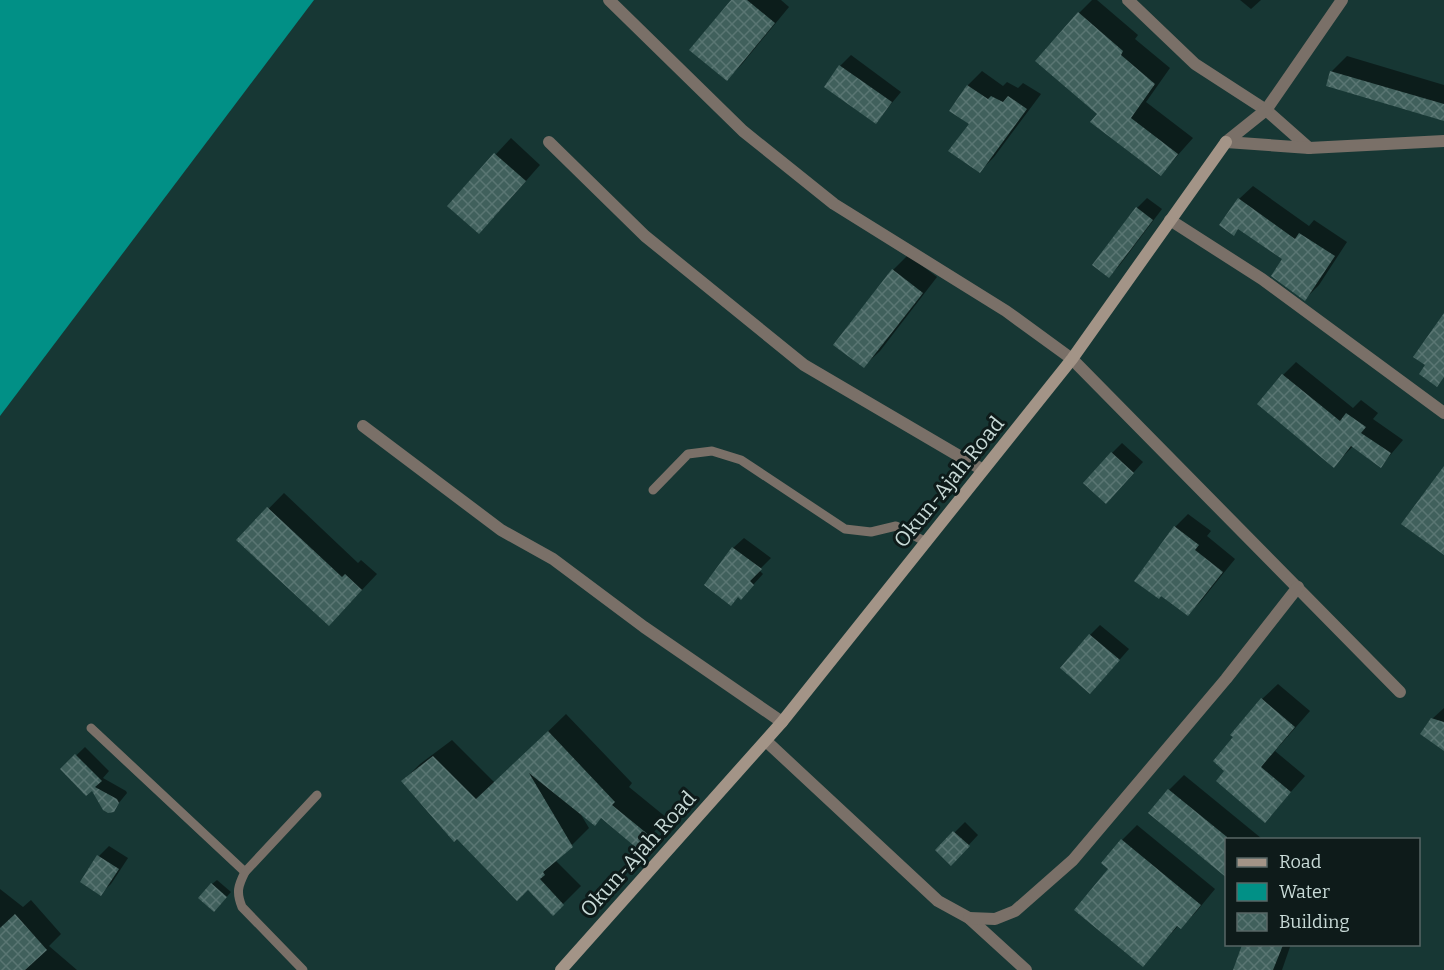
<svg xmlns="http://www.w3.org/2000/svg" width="1444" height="970" viewBox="0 0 1444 970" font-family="Bitter,serif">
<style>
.water{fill:#019086}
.shadow{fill:#0007}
.building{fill:url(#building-cross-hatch)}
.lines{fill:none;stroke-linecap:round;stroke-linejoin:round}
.service{stroke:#7a7068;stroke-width:9}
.minor{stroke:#7a7068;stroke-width:12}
.tertiary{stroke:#7a7068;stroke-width:12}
.secondary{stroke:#a39487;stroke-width:12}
.labels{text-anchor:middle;stroke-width:6;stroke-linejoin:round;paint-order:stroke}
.street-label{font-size:21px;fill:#c8dad7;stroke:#0e1b1a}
</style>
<defs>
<pattern id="building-cross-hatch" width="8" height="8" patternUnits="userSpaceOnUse" patternTransform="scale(1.5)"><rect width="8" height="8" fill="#40605c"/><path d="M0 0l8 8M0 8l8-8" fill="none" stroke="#5a7673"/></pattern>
</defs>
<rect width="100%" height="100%" fill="#173734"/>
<!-- water -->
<polygon class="water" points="0,0 314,0 0,416"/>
<!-- shadow -->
<g class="shadow">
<polygon points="733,0 781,0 789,7 742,64 727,79"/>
<polygon points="1092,0 1097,0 1138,35 1135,39 1170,68 1146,102 1193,138 1161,174 1099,113 1079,13"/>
<polygon points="1240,0 1261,0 1251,9"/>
<polygon points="851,55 901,92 876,122 826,86 840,66"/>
<polygon points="1347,56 1444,85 1444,120 1331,72"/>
<polygon points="982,71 1003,86 1007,82 1018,88 1023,83 1041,94 994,157 980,171 971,124 951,111 968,85"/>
<polygon points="511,138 540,165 494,217 449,205"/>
<polygon points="1253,186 1309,226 1314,220 1347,242 1319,285 1305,299 1284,259 1239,228 1234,234 1239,199"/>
<polygon points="1147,198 1162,209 1119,266 1109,276 1094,265 1137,208"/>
<polygon points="908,255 937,277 880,351 864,366 893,270"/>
<polygon points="1296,362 1353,408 1361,400 1378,413 1373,419 1403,440 1381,466 1353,446 1334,466 1283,375"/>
<polygon points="1122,443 1143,462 1116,492 1112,453"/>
<polygon points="284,493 358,563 361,560 377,574 344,609 238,540"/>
<polygon points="1188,514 1211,531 1207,536 1235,559 1201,601 1188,614 1175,527"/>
<polygon points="744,538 771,558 759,570 763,574 741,598 733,548"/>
<polygon points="1100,625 1129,649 1100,682 1090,635"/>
<polygon points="1278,684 1310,711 1275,751 1305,776 1265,821 1226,771 1235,737 1262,699"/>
<polygon points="1444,708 1444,750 1432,719"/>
<polygon points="566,714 632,783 629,787 667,818 639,848 602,816 580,813 589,828 556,861 581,886 553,914 528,888 403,781 420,764 452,740 495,783"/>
<polygon points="85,747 109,771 103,778 126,791 127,793 113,810 92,789 62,769"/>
<polygon points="1184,775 1261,838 1260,840 1226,840 1169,790"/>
<polygon points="965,822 978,835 951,864 937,850"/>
<polygon points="1137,825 1215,889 1196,912 1181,927 1179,925 1142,965 1110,869 1122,840"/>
<polygon points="109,846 128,858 111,884 100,894 99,856"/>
<polygon points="217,880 231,892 219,905 212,884"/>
<polygon points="0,889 23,907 31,900 61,934 49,946 77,970 0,970"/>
<polygon points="1244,944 1291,944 1282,970 1234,970"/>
</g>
<!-- building -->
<g class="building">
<polygon points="731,0 747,0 775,23 727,81 689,50"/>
<polygon points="1078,12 1123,51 1121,55 1155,84 1131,118 1178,154 1161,176 1090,122 1097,114 1035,61"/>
<polygon points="839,65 892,102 876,124 824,87"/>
<polygon points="1330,71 1444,104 1444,121 1326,86"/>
<polygon points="967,85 988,99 991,96 1003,102 1008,96 1027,109 980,173 948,151 969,124 949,111"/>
<polygon points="494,153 526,181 479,234 447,206"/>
<polygon points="1238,198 1295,239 1299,233 1335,256 1305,301 1271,276 1282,259 1238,229 1234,236 1219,225"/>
<polygon points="1136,207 1153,220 1109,278 1092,265"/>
<polygon points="892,269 923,293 864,368 833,345"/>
<polygon points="1444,313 1444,377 1437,387 1419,374 1425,365 1413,357"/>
<polygon points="1282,374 1340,421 1346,413 1366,427 1361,433 1391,453 1381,468 1351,446 1334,468 1257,404"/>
<polygon points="1111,452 1134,473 1106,504 1083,483"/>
<polygon points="1444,466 1444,555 1401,524"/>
<polygon points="267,507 342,577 345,574 362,590 329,626 236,540"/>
<polygon points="1174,526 1199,545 1195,550 1223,572 1188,616 1161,596 1159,599 1134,581"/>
<polygon points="732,547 762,569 750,581 754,585 741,600 738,597 731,606 704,585"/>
<polygon points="1089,634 1120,660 1090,694 1060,668"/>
<polygon points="1261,698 1295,727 1261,767 1291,792 1265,823 1216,781 1224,771 1213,761 1233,737 1230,735"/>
<polygon points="1431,718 1444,722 1444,751 1420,734"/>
<polygon points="548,731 615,802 612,805 650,836 639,850 601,818 595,826 529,773 573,847 543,872 545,875 540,879 564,905 553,916 528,890 517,901 457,839 454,842 401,781 433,756 476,799"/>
<polygon points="75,754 102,781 95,787 117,799 119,803 114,812 108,813 103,810 92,791 86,796 60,769"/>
<polygon points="1168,789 1227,837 1227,878 1148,813"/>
<polygon points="953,831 970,846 951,866 935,850"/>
<polygon points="1121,839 1201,905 1181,929 1177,926 1143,967 1074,910 1108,869 1101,863"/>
<polygon points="97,855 119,869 101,896 80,882"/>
<polygon points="211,883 227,897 214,912 198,898"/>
<polygon points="15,914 47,950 25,970 0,970 0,928"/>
<polygon points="1242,945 1283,945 1273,970 1233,970"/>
</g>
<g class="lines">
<!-- service -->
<g class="service">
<polyline points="653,490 688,454 712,451 741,460 845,529 871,532 896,526 926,542"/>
<polyline points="91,728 245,872"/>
<path d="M303,970L242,907C236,892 238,886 245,872L317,795"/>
</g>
<!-- minor -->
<g class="minor">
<polyline points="609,0 743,131 834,204 1006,311 1072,359 1400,692"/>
<polyline points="1128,0 1195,64 1266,110"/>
<polyline points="549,142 645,236 804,365 983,470"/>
<polyline points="1170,220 1262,279 1444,413"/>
<polyline points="363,426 501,530 553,559 644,627 782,722"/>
<polyline points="766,741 938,901 969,918 1026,970"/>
<polyline points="969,918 995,919 1015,911 1073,860 1226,679 1298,587"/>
</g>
<!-- tertiary -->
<g class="tertiary">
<polyline points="1266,110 1309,148"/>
<polyline points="1226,142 1309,148 1444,141"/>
<polyline points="1226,142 1266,110 1342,0"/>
</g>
<!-- secondary -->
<polyline class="secondary" points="561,970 782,722 1072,359 1226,142"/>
</g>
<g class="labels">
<!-- street labels -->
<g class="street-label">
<text transform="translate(949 482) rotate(-51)" y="7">Okun-Ajah Road</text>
<text transform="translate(638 854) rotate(-48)" y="7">Okun-Ajah Road</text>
</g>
</g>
<!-- legend -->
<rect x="1225" y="838" width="195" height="108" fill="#0e1b1a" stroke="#586766" stroke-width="1.5"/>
<rect x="1237" y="858" width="30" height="9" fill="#a39487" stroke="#586766" stroke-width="1.5"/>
<text x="1279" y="868" font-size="18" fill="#c8dad7">Road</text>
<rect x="1237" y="883" width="30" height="18" fill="#019086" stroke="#586766" stroke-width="1.5"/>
<text x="1279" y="898" font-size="18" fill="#c8dad7">Water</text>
<rect x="1237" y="913" width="30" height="18" fill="url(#building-cross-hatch)" stroke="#586766" stroke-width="1.5"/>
<text x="1279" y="928" font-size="18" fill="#c8dad7">Building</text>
</svg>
